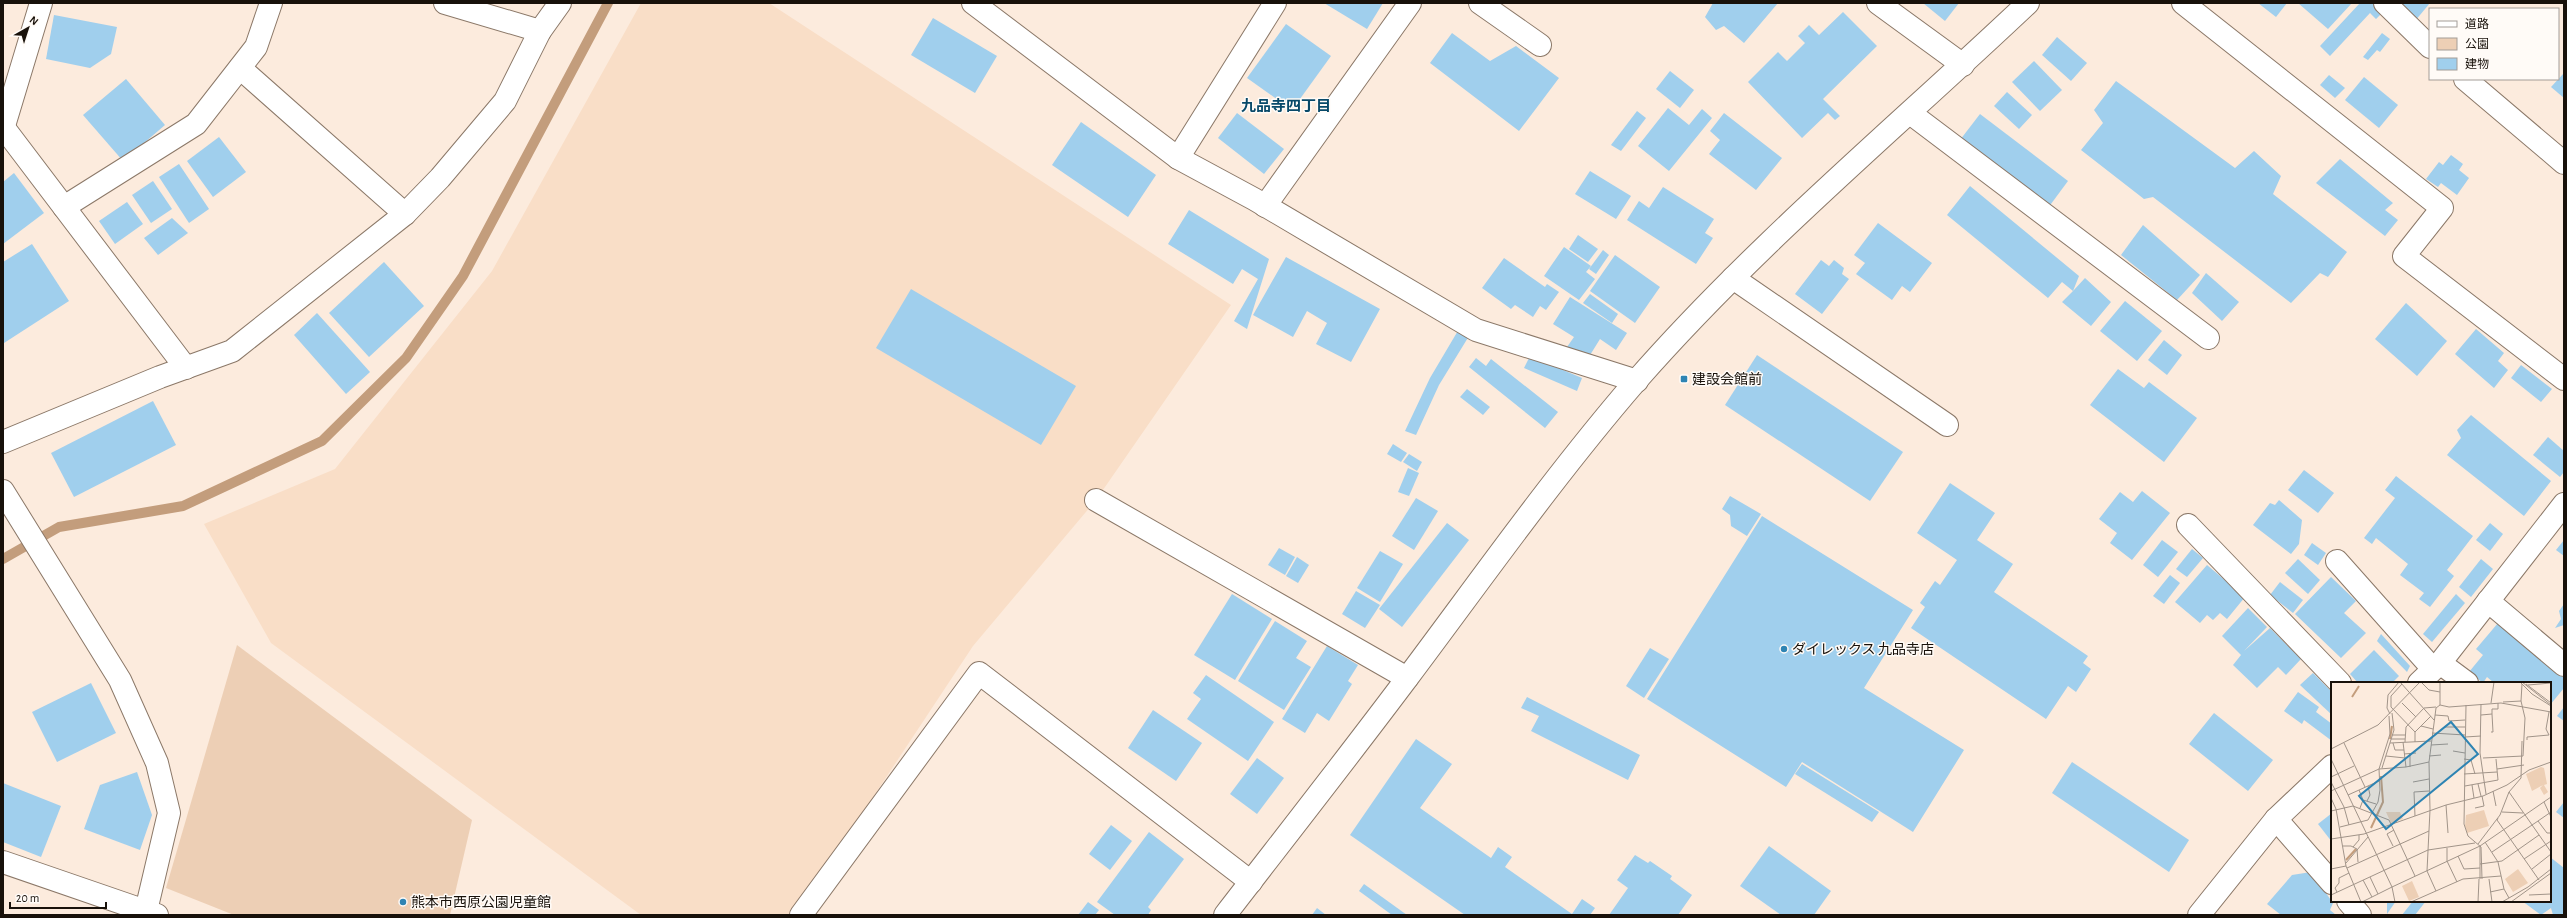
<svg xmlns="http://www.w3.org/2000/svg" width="2567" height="918" viewBox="0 0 2567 918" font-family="'Alegreya Sans','Noto Sans JP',sans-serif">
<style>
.built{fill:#f9dec7}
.green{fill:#edcfb5}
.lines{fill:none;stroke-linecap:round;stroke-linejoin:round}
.stream{stroke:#c39d7c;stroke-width:10}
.building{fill:#a0cfed}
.street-casing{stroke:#8b7868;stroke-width:24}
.secondary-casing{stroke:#8b7868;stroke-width:24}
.street{stroke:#fff;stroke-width:22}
.secondary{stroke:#fff;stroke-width:22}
.poi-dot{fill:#2e84b3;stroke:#fffbf7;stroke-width:1.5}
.labels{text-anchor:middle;stroke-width:3;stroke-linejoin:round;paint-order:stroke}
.poi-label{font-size:14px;fill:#18110a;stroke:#fffbf7;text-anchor:start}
.neighbourhood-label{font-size:15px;font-weight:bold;fill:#084969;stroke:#fffbf7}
.inset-river{fill:none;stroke:#c39d7c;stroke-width:2}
.inset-road{fill:none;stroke:#a19489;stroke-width:1}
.view{fill:#2e84b3;fill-opacity:0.15;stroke:#2e84b3;stroke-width:2}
.inset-edge{fill:none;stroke:#18110a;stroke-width:2}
</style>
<rect width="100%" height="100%" fill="#fcebdd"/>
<!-- built -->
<polygon class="built" points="641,3 769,3 1231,305 1096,500 973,646 795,915 641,915 271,643 204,524 335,469 492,271"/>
<!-- green -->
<polygon class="green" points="237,645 472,820 450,915 234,915 166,888"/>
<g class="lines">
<!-- stream -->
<polyline class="stream" points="3,559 59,527 183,506 322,441 406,358 463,276 608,3"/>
</g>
<!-- building -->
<g class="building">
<polygon points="1324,3 1383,3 1367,29"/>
<polygon points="1713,3 1778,3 1744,43 1724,26 1716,30 1705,17"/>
<polygon points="1923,3 1959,3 1945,21"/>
<polygon points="2258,3 2287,3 2276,17"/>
<polygon points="2298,3 2352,3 2328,29"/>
<polygon points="2360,3 2372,3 2382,13 2376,19 2370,13 2330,56 2320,46"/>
<polygon points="2398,3 2430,3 2415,21"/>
<polygon points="1843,12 1877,46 1823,99 1840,116 1835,120 1828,113 1802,138 1748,82 1778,52 1787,61 1805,43 1798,36 1809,25 1819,35"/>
<polygon points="54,15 117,27 111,54 90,68 46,59"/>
<polygon points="933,18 997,56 975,93 911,55"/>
<polygon points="1286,24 1331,56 1292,110 1247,78"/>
<polygon points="1452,33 1490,61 1516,46 1559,78 1519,131 1430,63"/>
<polygon points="2382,33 2390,39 2380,52 2377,50 2368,60 2363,57"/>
<polygon points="2057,37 2087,63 2071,81 2042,55"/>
<polygon points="2034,61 2062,90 2040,111 2012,82"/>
<polygon points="1670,71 1694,90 1680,108 1656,89"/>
<polygon points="2564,73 2564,98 2551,87"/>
<polygon points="2329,75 2345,88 2335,98 2320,85"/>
<polygon points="2364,77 2398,105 2379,128 2345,100"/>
<polygon points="126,79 165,125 123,161 83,115"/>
<polygon points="2116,81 2235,168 2254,151 2281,176 2273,194 2347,252 2328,277 2320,273 2291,303 2153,197 2144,199 2081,150 2103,123 2094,110"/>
<polygon points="2007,92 2032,115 2019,129 1994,106"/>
<polygon points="1668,108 1689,125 1702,109 1712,118 1669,171 1638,146"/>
<polygon points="1637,111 1646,118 1621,151 1611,145"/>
<polygon points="1237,113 1284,149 1264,174 1218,138"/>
<polygon points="1724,113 1782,158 1756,190 1709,154 1720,140 1710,131"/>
<polygon points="1980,114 2068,181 2048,208 1960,140"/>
<polygon points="1081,122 1156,175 1128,217 1052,165"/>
<polygon points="219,137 246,172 213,197 187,161"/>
<polygon points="2451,155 2463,164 2459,170 2469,178 2457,195 2441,183 2438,187 2426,179 2439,162 2443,165"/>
<polygon points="2340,159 2393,203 2385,210 2398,220 2385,236 2316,183"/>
<polygon points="179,164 209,209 189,223 159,177"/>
<polygon points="1590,171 1631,196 1616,219 1575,194"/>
<polygon points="14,173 44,213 3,244 3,182"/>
<polygon points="153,181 172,209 151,223 132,195"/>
<polygon points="1970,186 2079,276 2073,291 2085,278 2111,302 2091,326 2062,302 2073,291 2062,282 2048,298 1947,215"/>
<polygon points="1663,187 1714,219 1705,233 1713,238 1696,264 1627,220 1639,201 1649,208"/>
<polygon points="127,202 143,224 115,244 99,221"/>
<polygon points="1189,210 1269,259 1247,329 1234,321 1258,279 1242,269 1233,284 1168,244"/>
<polygon points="172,218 188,233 158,255 144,238"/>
<polygon points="1878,223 1932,263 1910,292 1902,286 1892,300 1856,274 1865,263 1854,255"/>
<polygon points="2143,225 2200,275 2177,300 2121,255"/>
<polygon points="1578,235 1598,249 1588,262 1569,249"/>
<polygon points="32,244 69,301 4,343 3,262"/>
<polygon points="1564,247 1591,266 1586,272 1595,279 1579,300 1544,276"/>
<polygon points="1603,250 1609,255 1596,274 1589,269"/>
<polygon points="1615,255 1660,287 1635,323 1590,291"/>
<polygon points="1286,257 1380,309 1351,362 1316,344 1327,323 1307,311 1293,337 1253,315"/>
<polygon points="1504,258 1545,287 1547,284 1559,292 1546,310 1540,306 1533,317 1515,305 1511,309 1482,288"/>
<polygon points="1821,260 1829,266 1834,260 1844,268 1842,274 1849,279 1822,314 1795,294"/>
<polygon points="384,262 424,306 369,357 329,313"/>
<polygon points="2206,273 2239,302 2222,321 2192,293"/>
<polygon points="911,289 1076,386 1041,445 876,348"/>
<polygon points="1590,294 1618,314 1612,323 1583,303"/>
<polygon points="1570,297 1627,333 1616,350 1600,339 1587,360 1567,347 1574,337 1553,324"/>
<polygon points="2125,301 2162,331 2137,361 2100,331"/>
<polygon points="2406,303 2447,341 2417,376 2375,339"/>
<polygon points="317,313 370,372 346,394 294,335"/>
<polygon points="1459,329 1469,336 1439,385 1416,435 1405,431 1430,378"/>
<polygon points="2476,329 2504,353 2498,361 2508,370 2494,388 2455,354"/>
<polygon points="2164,340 2182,355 2167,375 2148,360"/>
<polygon points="1757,355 1903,452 1870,501 1725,405"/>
<polygon points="1530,356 1582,378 1577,391 1524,368"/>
<polygon points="1476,358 1486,366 1491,359 1558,412 1545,428 1469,367"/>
<polygon points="2521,365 2552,389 2541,402 2511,378"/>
<polygon points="2118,369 2144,388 2149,382 2197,418 2164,462 2090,405"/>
<polygon points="1467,389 1490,407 1483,415 1460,397"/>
<polygon points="153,401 176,445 74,497 51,453"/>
<polygon points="2471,415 2551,481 2524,516 2447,455 2461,438 2457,430"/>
<polygon points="2548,437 2564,451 2564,472 2560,477 2533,455"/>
<polygon points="1393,444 1407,453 1401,462 1387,454"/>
<polygon points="1409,454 1422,462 1417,471 1403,462"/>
<polygon points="1408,468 1419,473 1409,496 1398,492"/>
<polygon points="2304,470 2334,493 2318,513 2288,490"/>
<polygon points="2396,476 2473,536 2447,570 2454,576 2430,607 2419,599 2424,593 2400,575 2408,564 2376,538 2372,544 2364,538 2395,498 2385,490"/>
<polygon points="1950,483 1995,513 1977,540 2013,564 1994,592 2088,656 2083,663 2091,669 2076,692 2068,686 2046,719 1911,628 1925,607 1920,603 1935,581 1940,585 1957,560 1917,533"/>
<polygon points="2142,491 2170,513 2132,560 2110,543 2117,533 2099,519 2120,492 2133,502"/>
<polygon points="1730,496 1761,514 1747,536 1731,526 1730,515 1722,509"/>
<polygon points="1416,498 1438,511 1414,550 1392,536"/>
<polygon points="2279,500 2302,520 2299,544 2291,554 2253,525 2270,503 2275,505"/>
<polygon points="1762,516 1913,610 1864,688 1964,750 1913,832 1802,762 1786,787 1647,699"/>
<polygon points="1447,523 1469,540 1402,627 1379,609"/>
<polygon points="2490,523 2503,534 2490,551 2476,540"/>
<polygon points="2162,540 2178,552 2158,577 2143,565"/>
<polygon points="2564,540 2564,556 2556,550"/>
<polygon points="2312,543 2326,553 2318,565 2304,555"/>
<polygon points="1279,548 1295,557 1285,575 1268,565"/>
<polygon points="2192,549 2203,558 2187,577 2176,569"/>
<polygon points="1380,551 1403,564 1380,602 1357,588"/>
<polygon points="1297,557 1309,565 1298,583 1286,576"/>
<polygon points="2298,559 2320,580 2308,594 2285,573"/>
<polygon points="2481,559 2493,569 2471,597 2459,587"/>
<polygon points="2207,565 2245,597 2227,619 2220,613 2213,620 2207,615 2200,623 2175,602"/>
<polygon points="2170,575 2180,583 2164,604 2153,596"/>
<polygon points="2331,577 2356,601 2344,613 2366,633 2341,658 2295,614"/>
<polygon points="2280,582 2303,600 2293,613 2270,595"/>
<polygon points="1356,591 1380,605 1365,628 1342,614"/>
<polygon points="1232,594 1272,619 1235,680 1194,655"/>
<polygon points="2456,594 2465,603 2432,642 2423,634"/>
<polygon points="2564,604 2564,625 2555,628 2561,619 2559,611"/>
<polygon points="2248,608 2267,627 2244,651 2270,628 2301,659 2286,675 2278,667 2257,688 2233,665 2241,655 2222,636"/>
<polygon points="1275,621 1307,641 1296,658 1311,667 1284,710 1238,681"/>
<polygon points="2498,623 2564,678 2564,688 2550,705 2550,683 2494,683 2487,677 2483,683 2469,672 2483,655 2476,649"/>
<polygon points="2381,634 2410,666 2407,672 2377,641"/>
<polygon points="1327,646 1358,665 1348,681 1352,684 1329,721 1317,713 1305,733 1282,719"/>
<polygon points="1650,648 1669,659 1644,698 1626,686"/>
<polygon points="2374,650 2399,676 2392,683 2358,683 2350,674"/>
<polygon points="2313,673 2332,692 2332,715 2300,685"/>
<polygon points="1206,675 1274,722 1248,761 1187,719 1201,699 1193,693"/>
<polygon points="91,683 116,733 57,762 32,712"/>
<polygon points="2298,692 2319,707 2316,712 2332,724 2332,741 2304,720 2302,724 2284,711"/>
<polygon points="1527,697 1640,755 1628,780 1531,731 1539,716 1521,708"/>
<polygon points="2564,707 2564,721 2557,716"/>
<polygon points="1153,710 1202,743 1176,781 1128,748"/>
<polygon points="2214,713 2273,760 2248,791 2189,744"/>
<polygon points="1416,739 1452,764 1420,808 1491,858 1498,847 1512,857 1505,867 1572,914 1582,899 1595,908 1590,915 1465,915 1350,835"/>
<polygon points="1257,758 1284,778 1257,814 1230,794"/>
<polygon points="2072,762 2189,840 2169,872 2052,793"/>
<polygon points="1802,764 1879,812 1872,822 1795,774"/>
<polygon points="137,772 152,815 140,850 84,829 100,785"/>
<polygon points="3,783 61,806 41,857 3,842"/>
<polygon points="2564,802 2564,818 2556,812"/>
<polygon points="2332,813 2332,842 2318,824"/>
<polygon points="1111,825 1132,841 1110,870 1089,854"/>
<polygon points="1149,832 1184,859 1148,907 1151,910 1148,915 1115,915 1097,902"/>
<polygon points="1769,846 1831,891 1814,915 1781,915 1740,886"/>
<polygon points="1635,855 1648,863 1650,861 1672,876 1670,879 1692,895 1678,915 1609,915 1628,888 1617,880"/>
<polygon points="2550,857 2564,868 2564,915 2553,915 2551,908 2541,915 2522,901 2550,901"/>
<polygon points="2311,872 2333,903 2330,910 2336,915 2281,915 2267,904 2292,875"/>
<polygon points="1364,884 1407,915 1392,915 1359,891"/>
<polygon points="2387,901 2396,901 2387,914"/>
<polygon points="2413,901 2426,901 2415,915 2402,915"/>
<polygon points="1088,902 1099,910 1095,915 1078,915"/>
<polygon points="1317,908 1326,915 1312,915"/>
</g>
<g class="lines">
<!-- street casing -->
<g class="street-casing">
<g id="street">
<polyline points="445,3 540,31"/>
<polyline points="973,3 1178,158 1254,199 1476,330 1637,381"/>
<polyline points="1480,3 1540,45"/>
<polyline points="1878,3 1963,65"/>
<polyline points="2183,3 2442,208 2404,256 2564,379"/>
<polyline points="2385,3 2430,47"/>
<polyline points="240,68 405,214"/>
<polyline points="2465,79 2564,163"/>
<polyline points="1910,113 2208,338"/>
<polyline points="4,128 186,368"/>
<polyline points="3,129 41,3"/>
<polyline points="1178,158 1275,3"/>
<polyline points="1265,206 1410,3"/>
<polyline points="64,207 196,124 256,47 271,3"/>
<polyline points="1733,278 1947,425"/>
<polyline points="3,442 160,377 232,351 405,214 440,178 505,101 540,31 560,3"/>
<polyline points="3,491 120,680 157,763 169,813 145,915"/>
<polyline points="1096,500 1407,678"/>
<polyline points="2188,525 2340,683"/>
<polyline points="2337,561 2433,669"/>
<polyline points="2488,601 2564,665"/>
<polyline points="2440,663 2467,683"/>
<polyline points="2419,683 2440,663 2564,504"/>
<polyline points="2276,819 2332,883"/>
<polyline points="2348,901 2360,915"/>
<polyline points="801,915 979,673 1251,882"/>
<polyline points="2199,915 2276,819 2332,766"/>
</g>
</g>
<!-- secondary casing -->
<g class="secondary-casing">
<g id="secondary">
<polyline points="3,862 157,915"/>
<path d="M1225,915C1286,836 1348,757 1408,677C1483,577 1554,476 1636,381C1756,244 1896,128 2028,3"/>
</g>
</g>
<!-- street -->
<use href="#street" class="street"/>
<!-- secondary -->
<use href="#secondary" class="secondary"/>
</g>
<!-- markers -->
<g class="poi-dot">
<rect x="1680" y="375" width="8" height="8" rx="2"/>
<circle cx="1784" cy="649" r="4"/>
<circle cx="403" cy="902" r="4"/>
</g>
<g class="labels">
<!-- poi labels -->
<g class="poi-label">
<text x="1692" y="384">建設会館前</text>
<text x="1792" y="654">ダイレックス 九品寺店</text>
<text x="411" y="907">熊本市西原公園児童館</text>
</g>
<!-- neighbourhood labels -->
<g class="neighbourhood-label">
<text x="1286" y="111">九品寺四丁目</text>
</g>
</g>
<!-- overview -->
<g transform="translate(2331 682)">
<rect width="220" height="220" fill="#fcebdd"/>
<path d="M210,85L213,86L216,102L213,103L217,110L213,113L209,106L212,103L201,109L195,92ZM153,128L158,144L136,151L134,144L135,133ZM55,130H69L72,137L60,141ZM187,187L197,201L182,210L174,197ZM81,199L88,215L78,219L71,204Z" fill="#edcfb5"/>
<path class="inset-river" d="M21,15L28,4M59,57L61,44M40,146L52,120L50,94M15,178L25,167"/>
<path class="inset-road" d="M69,0L103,38M90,0L98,8L109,10M189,0L201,12L220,24M191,0L220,23M71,2L60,14V25L84,50M195,2L220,21M197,3L220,1M172,20L190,19M71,21L85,35M160,21L163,0M150,22L149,71L155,112M109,23L118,25L170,21L220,30M135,23L133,142L137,154L150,165L151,197M59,32L56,26L57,13L68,0M161,32V27H167V21M104,33L117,34L118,39L134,38M150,33L161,32L162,50H160M90,44L102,47M113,45H134M101,51L134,53M61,53H74M134,55L150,54M60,57H74M196,58V55L218,53L215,47L218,30M72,60L75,85M74,60L75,45L93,26L105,25M84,60V50L100,34M13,61L34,105M59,61L100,59M62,61L64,68H73M100,63L117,62M0,67L47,43L89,0M122,69L134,71M79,71V85M73,72L85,71M55,74L74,76M98,74L110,73M152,76L192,74L194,36L190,19L191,2M0,77L61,205L149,164L220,115M133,77L140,78L144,92M51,86L63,48L61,31M166,87L193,83M133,92L166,90M0,95L23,84M0,100L13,125L18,143M82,100L98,97M147,102L150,114M141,103L143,116M134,104L167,98L165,77M28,108L32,118L29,126M0,109L48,87L75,85L98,80M162,109L165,124M178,110L190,96L191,59M17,113L48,99M0,116L5,127L15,184L30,220M32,118L45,122M36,119L39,113L37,104M213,120L220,135M115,123L117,151M144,126L153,124L151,114M0,129L22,124L58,138L84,194M171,130L192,131M84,134L83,110L98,109M167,136L166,138L208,198M207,139L220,130M9,145L37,138L47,120L49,108L48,87L59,52L58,34M0,157L33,152L115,123L152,114L176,103L198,88L220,80M154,160L167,180L173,207L178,216M147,162L169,133L178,110L220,170M12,164H20L26,167L27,180M62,164L56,152L63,148M149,164V197M22,165L28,158V153M116,166V179L126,200M161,170L207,139L216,151H220M127,174L133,187L149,186M193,177L220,159M15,181L37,155M149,182L171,179L208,153M16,186L98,149M0,187L15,184M201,187L220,172M39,195L47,212M158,197L161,220M32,198L41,215M105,209L96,189L99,128L98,80L105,26L109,23V0M6,210L4,206L8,201V196L18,191M159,210L173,207M0,213L97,168L144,161M198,213L220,212M31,220L61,205L64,220M80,220L132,197L170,194M147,220L148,197M171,220L197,205L220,187M180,220L220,191"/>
<path class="view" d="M120,40L147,72L55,147L28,114Z"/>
<rect width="220" height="220" class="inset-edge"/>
</g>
<!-- border -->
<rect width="2567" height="918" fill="none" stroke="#18110a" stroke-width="8"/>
<!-- legend -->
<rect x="2429" y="8" width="130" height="72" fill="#fffbf7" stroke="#a39d98"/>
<rect x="2437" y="21" width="20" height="6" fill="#ffffff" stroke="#a39d98"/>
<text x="2465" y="28" font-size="12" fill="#18110a">道路</text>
<rect x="2437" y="38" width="20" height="12" fill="#edcfb5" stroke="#a39d98"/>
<text x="2465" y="48" font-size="12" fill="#18110a">公園</text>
<rect x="2437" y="58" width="20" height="12" fill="#a0cfed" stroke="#a39d98"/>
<text x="2465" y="68" font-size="12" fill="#18110a">建物</text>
<!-- north arrow -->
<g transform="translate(28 28) rotate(39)" stroke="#fffbf7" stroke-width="3" paint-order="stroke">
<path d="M0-3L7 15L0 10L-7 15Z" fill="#18110a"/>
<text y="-6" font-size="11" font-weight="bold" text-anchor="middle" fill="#18110a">N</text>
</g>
<!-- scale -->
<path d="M10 902v6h96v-6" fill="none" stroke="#18110a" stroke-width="2"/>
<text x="16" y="902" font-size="12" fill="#18110a" stroke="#fffbf7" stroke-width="3" paint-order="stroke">20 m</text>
</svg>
